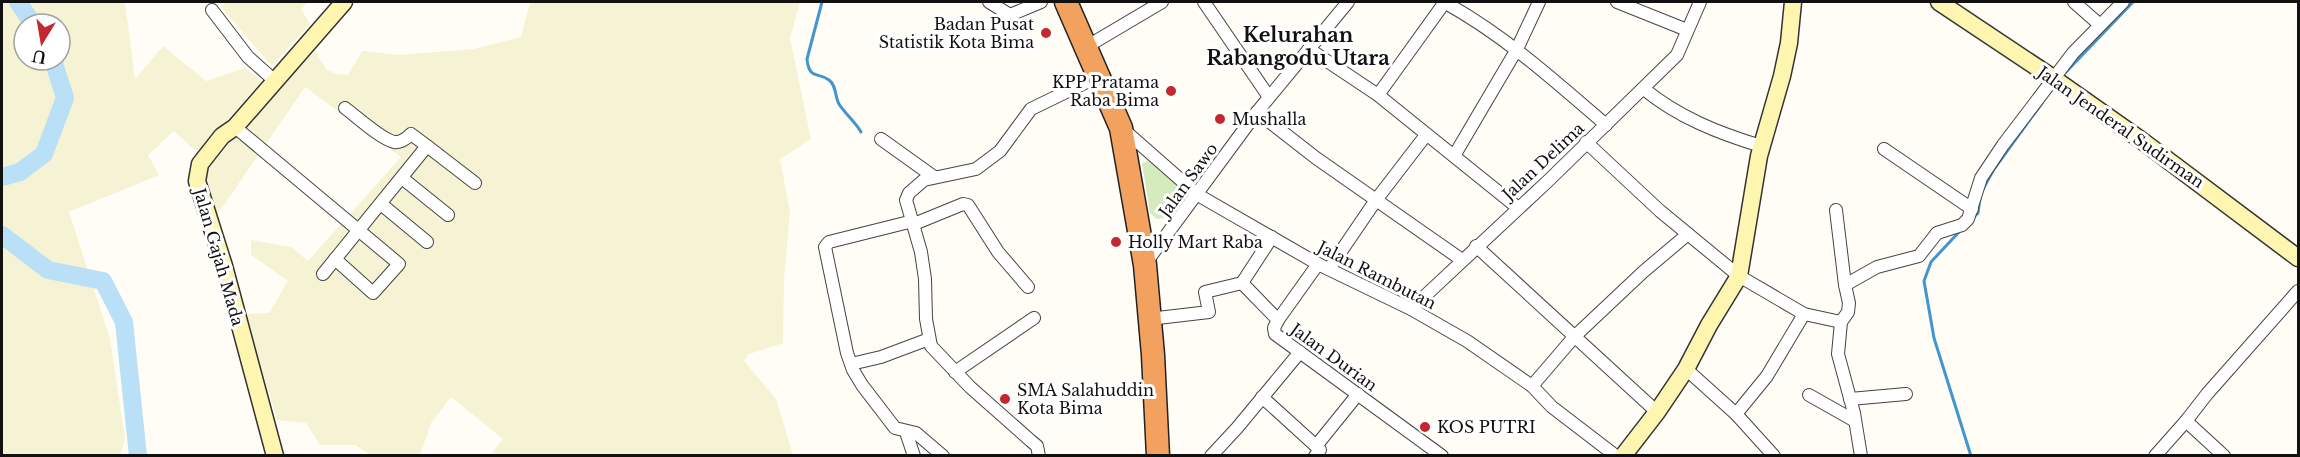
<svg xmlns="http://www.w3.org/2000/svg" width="2300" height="457" viewBox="0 0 2300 457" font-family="'Libre Baskerville',serif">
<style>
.farmland{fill:#f6f2d4;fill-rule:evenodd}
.green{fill:#d5eabd}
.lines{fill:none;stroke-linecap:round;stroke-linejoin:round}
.stream{stroke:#4096cd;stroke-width:3}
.river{stroke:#b9e0f6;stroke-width:18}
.street-casing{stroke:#444;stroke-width:14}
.secondary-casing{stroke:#333;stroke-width:19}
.highway-casing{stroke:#222;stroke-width:25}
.street{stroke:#fff;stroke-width:12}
.secondary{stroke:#fef5b1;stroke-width:16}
.highway{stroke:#f3a15e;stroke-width:22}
.poi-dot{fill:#c22830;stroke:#fff;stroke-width:2}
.labels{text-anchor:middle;stroke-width:6;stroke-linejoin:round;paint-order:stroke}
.poi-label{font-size:16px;fill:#111;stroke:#fff;text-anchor:start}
.street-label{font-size:16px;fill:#111;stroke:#fff}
.quarter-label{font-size:20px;font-weight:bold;fill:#111;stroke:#fff}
</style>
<rect width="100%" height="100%" fill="#fffdf5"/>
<!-- farmland -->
<g class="farmland">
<path d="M2,2H125L135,79L163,46L206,81L245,68L262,81L198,153L174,131L148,155L159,175L69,212L110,339L125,439L120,455H2ZM24,24H60V60H24Z"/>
<polygon points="225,2 308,2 301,9 310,24 272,66 221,7"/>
<polygon points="530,2 800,2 790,38 811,139 780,159 790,212 784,279 783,343 749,354 744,361 776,399 793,455 490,455 503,439 451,397 431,423 420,455 370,455 355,445 320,445 306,423 277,420 246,314 269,313 288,281 251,255 251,240 291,247 308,261 401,157 305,87 217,215 205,172 294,71 315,52 327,70 337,74 348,75 362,51 399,55 474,49 521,37"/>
</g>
<!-- green -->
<polygon class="green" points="1151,160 1187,194 1169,217 1157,219 1150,213 1142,163"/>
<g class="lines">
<!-- stream -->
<g class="stream">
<path d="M822,2L807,59C809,80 819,72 829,80C836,85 835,95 838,102C841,110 856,122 861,132"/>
<polyline points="2066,72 2133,2"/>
<polyline points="1983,189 1994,169 2042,103"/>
<polyline points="1974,217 1978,213 1980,198"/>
<polyline points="1959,232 1931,262 1924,281 1934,338 1971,456"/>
</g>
<!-- river -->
<g class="river">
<polyline points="18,2 33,24"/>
<polyline points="2,177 20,172 44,154 65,98 53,60"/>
<polyline points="2,235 48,270 103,281 124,322 138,456"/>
</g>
<!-- street casing -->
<g class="street-casing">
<g id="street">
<polyline points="989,2 1010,15 1041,2"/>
<polyline points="1204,2 1269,97"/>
<path d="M1444,2C1504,35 1554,80 1606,125"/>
<polyline points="1617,2 1687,30"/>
<polyline points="2074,2 2100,25"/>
<polyline points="212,10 248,57 275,81"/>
<polyline points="1086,47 1162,2"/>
<polyline points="1309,49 1378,95 1517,207"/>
<path d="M1644,89C1678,117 1718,133 1761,146"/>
<polyline points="1378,95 1445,2"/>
<path d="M345,108C357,117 381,139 394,142C401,143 406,139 411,134L427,146"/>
<polyline points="1257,112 1316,158 1462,260"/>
<polyline points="235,127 399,264 373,293 335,259"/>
<polyline points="1124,130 1198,195 1318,264 1411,309 1467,341 1532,386 1552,407 1616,456"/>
<polyline points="881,139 934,177"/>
<polyline points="1586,142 1660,211 1739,276 1804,314 1841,322"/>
<polyline points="1884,149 1972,209"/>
<polyline points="1454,156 1517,49 1539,2"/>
<polyline points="402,178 448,215"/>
<polyline points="381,204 427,242"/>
<polyline points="1836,210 1845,285"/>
<polyline points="913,221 829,242 825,247 847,353 853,370 862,385 895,428 916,433 943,456"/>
<polyline points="914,224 963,204 968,205 998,252 1028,287"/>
<polyline points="1272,237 1242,283 1278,320"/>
<polyline points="1476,246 1657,412"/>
<polyline points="1145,264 1257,112 1348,2"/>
<polyline points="1318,264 1278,320 1274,328 1275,334 1442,456"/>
<polyline points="1329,269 1376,200 1426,135"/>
<polyline points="323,274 427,146 475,183"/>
<polyline points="1411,309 1549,180 1677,55 1700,2"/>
<polyline points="1149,319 1209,312 1205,292 1242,283"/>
<polyline points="851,364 881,357 929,339"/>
<polyline points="1686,369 1736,414 1774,456"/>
<polyline points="955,372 1034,318"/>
<polyline points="1532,386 1574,337 1643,272 1688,234"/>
<polyline points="1809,395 1855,421"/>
<polyline points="1262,397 1316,446"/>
<polyline points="1850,399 1906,394"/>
<polyline points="1736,414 1767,376 1804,314"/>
<polyline points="2186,421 2224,456"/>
<polyline points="906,432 914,456"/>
<polyline points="1039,456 1037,446 1031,441 970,387 931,346 926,319 925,279 921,252 906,200 909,193 924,180 976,169 1000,151 1031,109 1099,76"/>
<polyline points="1211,456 1237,428 1300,352"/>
<polyline points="1315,456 1320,450 1316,446 1358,394"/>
<polyline points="1861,456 1854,413 1838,354 1841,322 1848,312 1849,303 1845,285 1877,267 1919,256 1937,233 1962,225 1968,219 1981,178 2003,145 2073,53 2123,2"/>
<polyline points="2155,456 2186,421 2207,394 2298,291"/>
</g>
</g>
<!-- secondary casing -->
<g class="secondary-casing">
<g id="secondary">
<polyline points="1939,2 2053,78 2141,140 2298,258"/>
<polyline points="275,456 224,266 197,181 200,164 222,136 235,127 344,2"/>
<polyline points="1623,456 1657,412 1686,369 1709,325 1739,276 1759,156 1782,76 1789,43 1793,2"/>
</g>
</g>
<!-- highway casing -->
<g class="highway-casing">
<polyline id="highway" points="1066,2 1121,128 1145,265 1153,355 1158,456"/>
</g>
<!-- street -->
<use href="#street" class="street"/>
<!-- secondary -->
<use href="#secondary" class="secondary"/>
<!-- highway -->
<use href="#highway" class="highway"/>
</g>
<!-- markers -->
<g class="poi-dot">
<circle cx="1046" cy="33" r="6"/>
<circle cx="1171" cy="91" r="6"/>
<circle cx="1220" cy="119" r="6"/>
<circle cx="1116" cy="242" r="6"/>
<circle cx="1005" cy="399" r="6"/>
<circle cx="1425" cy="427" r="6"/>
</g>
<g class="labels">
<!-- poi labels -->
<g class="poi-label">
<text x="1034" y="30" text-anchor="end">Badan Pusat<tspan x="1034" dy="18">Statistik Kota Bima</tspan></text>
<text x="1159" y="88" text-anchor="end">KPP Pratama<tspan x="1159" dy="18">Raba Bima</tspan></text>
<text x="1232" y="125">Mushalla</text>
<text x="1128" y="248">Holly Mart Raba</text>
<text x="1017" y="396">SMA Salahuddin<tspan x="1017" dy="18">Kota Bima</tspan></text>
<text x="1437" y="433">KOS PUTRI</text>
</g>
<!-- street labels -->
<g class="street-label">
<text transform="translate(2121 127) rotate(35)" y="6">Jalan Jenderal Sudirman</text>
<text transform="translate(1543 161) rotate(-43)" y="6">Jalan Delima</text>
<text transform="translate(1188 180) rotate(-54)" y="6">Jalan Sawo</text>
<text transform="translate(219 257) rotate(74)" y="6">Jalan Gajah Mada</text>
<text transform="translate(1377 275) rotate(27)" y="6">Jalan Rambutan</text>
<text transform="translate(1334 357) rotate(36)" y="6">Jalan Durian</text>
</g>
<!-- quarter labels -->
<g class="quarter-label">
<text x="1298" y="42">Kelurahan<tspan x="1298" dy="23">Rabangodu Utara</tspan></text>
</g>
</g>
<!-- border -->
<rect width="2300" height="457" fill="none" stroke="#111111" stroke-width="6"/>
<!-- north arrow -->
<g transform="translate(42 42) rotate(191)"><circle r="28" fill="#ffffff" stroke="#a0a0a0" stroke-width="1.5"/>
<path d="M0-4.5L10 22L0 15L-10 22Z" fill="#c22830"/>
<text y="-9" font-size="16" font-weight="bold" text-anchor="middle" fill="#111111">U</text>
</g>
</svg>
